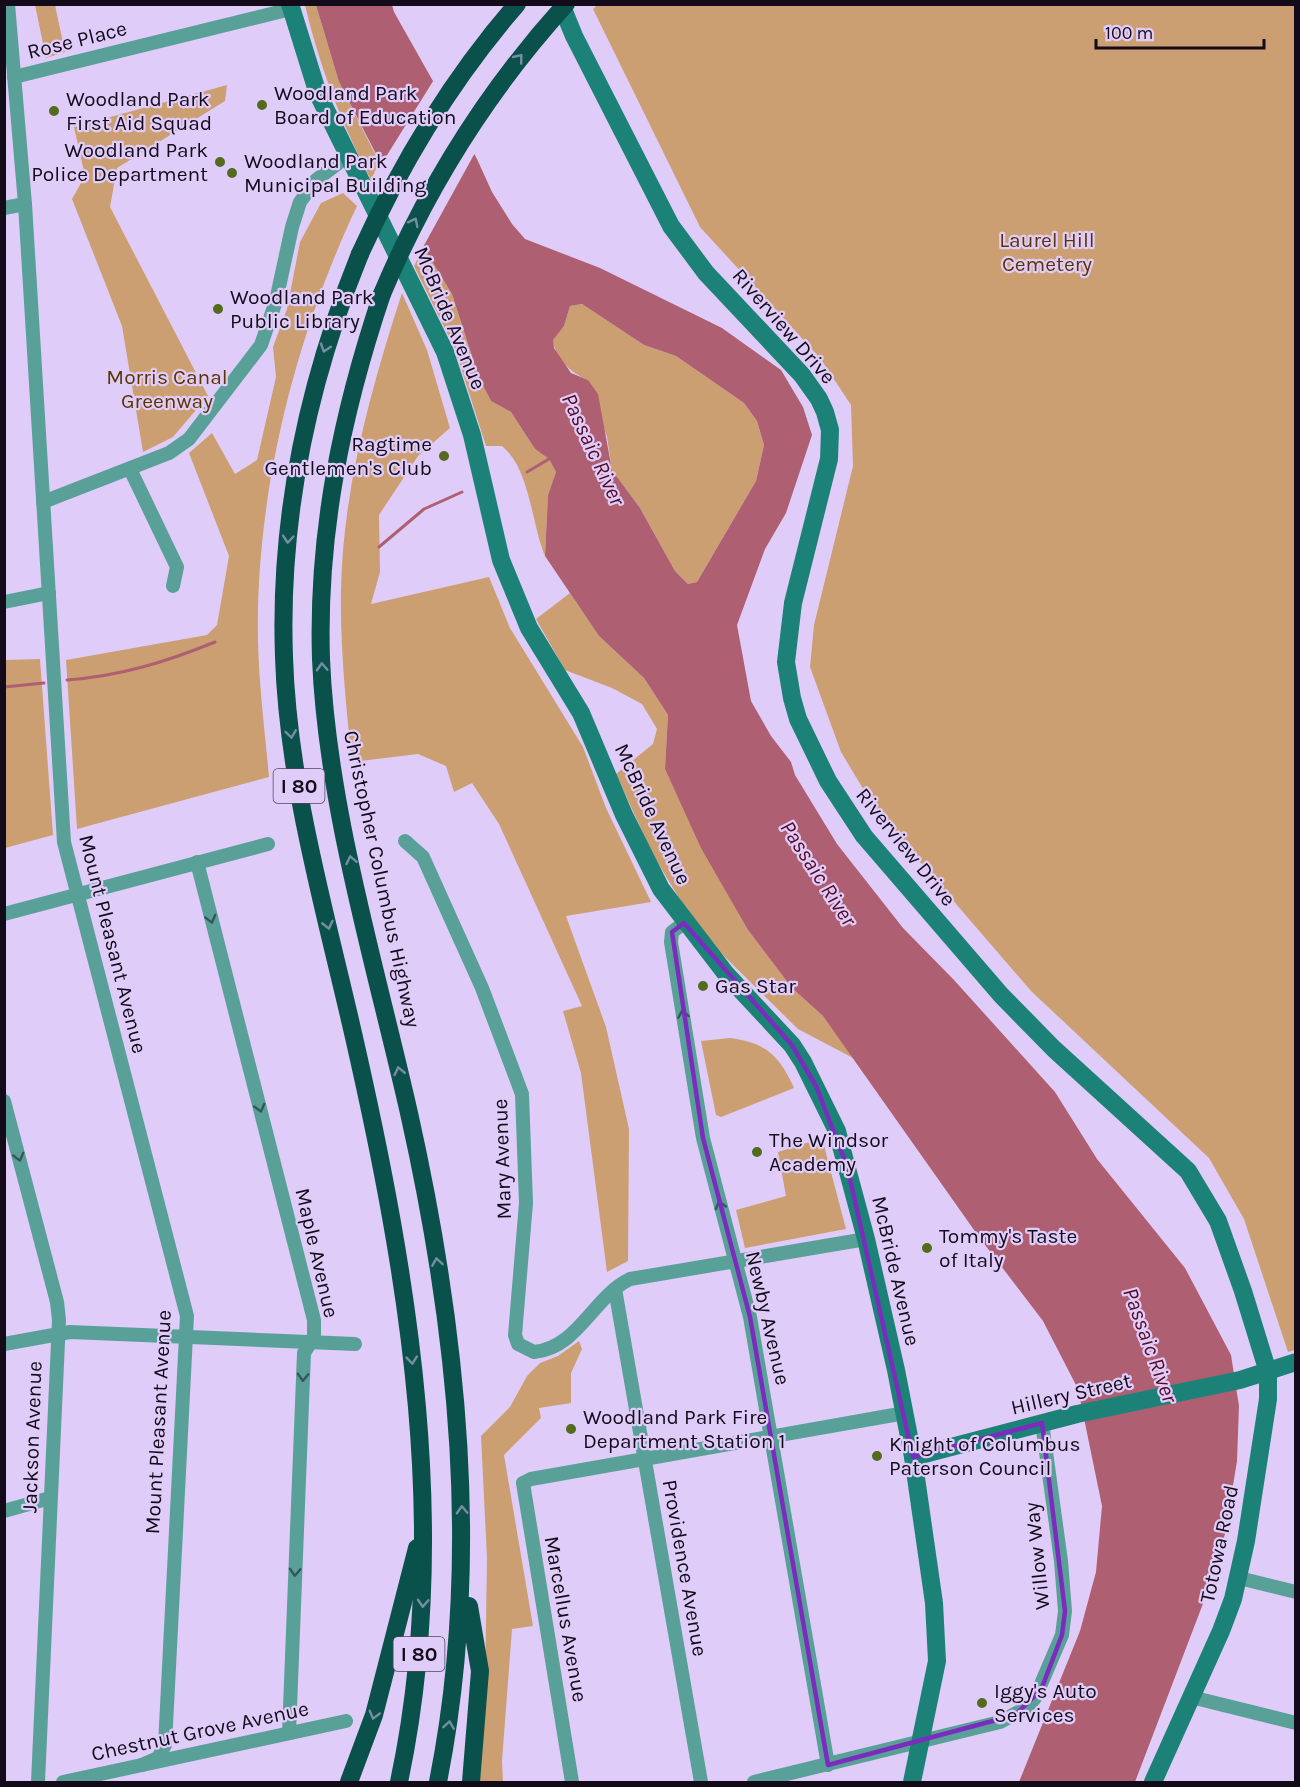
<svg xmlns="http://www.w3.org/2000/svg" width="1300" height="1787" viewBox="0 0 1300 1787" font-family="Karla,sans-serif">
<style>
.green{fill:#cc9f72}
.water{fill:#ae5f72;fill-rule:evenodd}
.pier{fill:#e0ccf8}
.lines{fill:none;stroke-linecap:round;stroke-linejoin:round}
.stream{stroke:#ae5f72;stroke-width:3}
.street{stroke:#59a198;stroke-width:14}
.secondary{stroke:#1c8278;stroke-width:18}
.highway{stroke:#0a514b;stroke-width:18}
.highway-bridge{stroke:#0a514b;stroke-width:18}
.oneway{stroke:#758ea2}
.oneway2{stroke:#365659}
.marked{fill:none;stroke:#7b2cbf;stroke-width:4.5;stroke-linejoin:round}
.poi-dot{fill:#526b1d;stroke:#e0ccf8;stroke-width:2}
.labels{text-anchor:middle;stroke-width:4.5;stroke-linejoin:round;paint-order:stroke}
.shield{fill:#e0ccf8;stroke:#50455d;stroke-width:1.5}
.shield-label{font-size:20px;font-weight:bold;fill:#130b1a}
.street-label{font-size:21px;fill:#130b1a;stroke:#e0ccf8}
.poi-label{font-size:21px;fill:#130b1a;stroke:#e0ccf8;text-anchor:start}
.park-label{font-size:21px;fill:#5a3401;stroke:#e0ccf8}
.water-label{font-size:22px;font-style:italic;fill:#550a25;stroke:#e0ccf8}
</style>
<rect width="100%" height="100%" fill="#e0ccf8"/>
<!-- green -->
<g class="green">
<polygon points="598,4 1295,5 1295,1350 1288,1352 1244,1219 1209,1158 1031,991 877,812 841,752 810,667 814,625 853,466 851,405 820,358 700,227 593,9"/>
<polygon points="35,5 55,5 65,52 46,58"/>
<path d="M305,5H316L339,82L379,162L371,180C341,122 320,68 305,5Z"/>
<polygon points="227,85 225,101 117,168 110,207 208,396 173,437 143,452 122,326 72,199 85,176 74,127"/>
<path d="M343,193L357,206C295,337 255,495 258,641C259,686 265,732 269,777L77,829L66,660L207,635L217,625L229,556L189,453L212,433L235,474L257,460L276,377L273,347L287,309L300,242L321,203Z"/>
<path d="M424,246L452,294L479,378L491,401L511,412L535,449L549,459L556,472L548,495L545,556C531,522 530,469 502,446H486L455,349L414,266Z"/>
<path d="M402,293L427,350L450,428L418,456L379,515L380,572L371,604L489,577L510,628L583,747L606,808L651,902L566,916L606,1027L629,1129L628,1261L607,1272L581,1073L563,1011L582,1006L499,824L472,783L454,792L446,766L418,754L352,762C346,705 340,648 341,590C343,488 371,389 402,293Z"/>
<path d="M582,304L644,345L676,356L744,403L757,421L764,445L756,481L697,582L688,584L675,571L640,508L612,470L607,437L588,380C570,373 557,359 552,340L564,326L570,306Z"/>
<polygon points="570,593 599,636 644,678 668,715 665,769 702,848 748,930 792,988 823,1016 855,1059 798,1029 720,952 687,911 653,855 616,774 653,744 657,729 642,704 612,688 565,670 536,619"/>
<polygon points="40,659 53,835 5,848 5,660"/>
<path d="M730,1038C766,1043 779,1055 794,1088L721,1117L716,1115L701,1041Z"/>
<polygon points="822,1138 846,1229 745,1248 736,1210 786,1196 778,1152"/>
<polygon points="579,1341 582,1349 571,1373 571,1403 539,1408 541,1418 504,1455 533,1626 512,1629 502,1761 503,1782 479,1782 485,1691 487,1558 481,1436 510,1407 527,1376 540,1363 558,1356"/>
</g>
<!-- water -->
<path class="water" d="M316,5H392L394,12L477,159L492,192L512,224L525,239L600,268L722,328L781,370L803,407L812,435L786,513L765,549L737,625L751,701L771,736L791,762L795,775L837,844L903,928L954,980L1055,1092L1097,1159L1185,1268L1231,1355L1239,1406L1237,1461L1225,1534L1204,1601L1135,1782H1019L1080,1631L1096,1572L1102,1506L1078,1389L1043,1321L979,1237L823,1016L792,988L748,930L701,848L665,769L668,715L644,678L599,636L545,556L548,495L556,472L549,459L535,449L511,412L491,401L479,378L452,294L426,251L339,82ZM582,304L644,345L676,356L744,403L757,421L764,445L756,481L697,582L688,584L675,571L640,508L612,470L598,394L588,380L571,373L554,348L553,340L564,326L570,306Z"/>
<!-- pier -->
<polygon class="pier" points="435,78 476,151 422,249 379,168"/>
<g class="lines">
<!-- stream -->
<g class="stream">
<polyline points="527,472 549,459"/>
<polyline points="379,547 424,509 462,492"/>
<path d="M67,680C120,676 166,662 215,642"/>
<polyline points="4,687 44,683"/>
</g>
<!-- street -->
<g class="street">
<polyline points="8,4 25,204 64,842 187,1316 165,1745 158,1758 142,1765"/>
<polyline points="14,77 291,9"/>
<polyline points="4,208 25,204"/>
<polyline points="130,469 177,567 173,586"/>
<polyline points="43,502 169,453 189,439 261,345 276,301 292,227 300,202 316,180 349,155"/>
<polyline points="4,602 49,593"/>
<path d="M405,841L423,857L482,988L522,1094L526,1203L515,1335L518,1344L534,1352C578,1348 593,1297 630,1279L866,1239"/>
<polyline points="197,862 314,1320 314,1337 304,1353 289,1733"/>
<polyline points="4,914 268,844"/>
<polyline points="684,923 672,932 671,942 703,1138 750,1317 828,1765"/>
<polyline points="4,1101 57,1302 59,1320 38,1782"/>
<polyline points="615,1289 701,1782"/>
<polyline points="4,1344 70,1332 355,1344"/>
<polyline points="4,1511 50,1498"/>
<polyline points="1239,1578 1296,1592"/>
<polyline points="1191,1697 1296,1723"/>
<polyline points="63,1782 346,1721"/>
<polyline points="572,1782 523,1483 531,1479 905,1413"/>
<polyline points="754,1782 1000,1722 1026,1708 1035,1698 1062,1635 1065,1611 1061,1561 1042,1423"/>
</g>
<!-- secondary -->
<g class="secondary">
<polyline points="290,4 318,94 445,352 472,435 501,560 529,628 581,713 624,815 661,889 726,974 792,1045 803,1062 837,1131 866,1239 896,1370 913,1457 934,1603 937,1661 912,1782"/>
<polyline points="561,4 574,36 671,226 706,273 802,375 819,399 825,412 830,430 829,459 793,603 786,662 792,698 798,719 828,781 864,836 1001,995 1054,1049 1188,1171 1218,1221 1243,1291 1268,1372 1268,1399 1246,1541 1233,1599 1221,1631 1153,1782"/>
<polyline points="913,1457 1077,1414 1240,1380 1296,1362"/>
</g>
<!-- highway -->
<g class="highway">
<path d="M360,254C308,382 279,519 284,657C288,784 325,910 353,1033C409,1278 452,1533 399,1782"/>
<path d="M382,294C342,413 317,533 321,659C327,807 376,967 409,1113C458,1332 482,1561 438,1782"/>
<polyline points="469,1606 480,1671 471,1782"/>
<polyline points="349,1782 374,1715 417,1548"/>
</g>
<!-- highway-bridge -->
<g class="highway-bridge">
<path d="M360,254C401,163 451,80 517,4"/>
<path d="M382,294C427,187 487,91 566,4"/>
</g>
</g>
<!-- one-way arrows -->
<defs><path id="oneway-chevron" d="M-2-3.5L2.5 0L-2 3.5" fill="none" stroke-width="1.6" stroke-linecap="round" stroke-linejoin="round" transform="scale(1.5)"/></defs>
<g class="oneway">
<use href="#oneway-chevron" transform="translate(519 58) rotate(-51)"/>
<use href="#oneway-chevron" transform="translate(414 222) rotate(-63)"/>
<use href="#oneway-chevron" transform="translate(325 348) rotate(108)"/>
<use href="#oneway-chevron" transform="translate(288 539) rotate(95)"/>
<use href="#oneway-chevron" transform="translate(322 667) rotate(-93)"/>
<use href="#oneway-chevron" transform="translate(291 734) rotate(82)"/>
<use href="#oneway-chevron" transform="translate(351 860) rotate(-102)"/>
<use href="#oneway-chevron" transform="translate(328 925) rotate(77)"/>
<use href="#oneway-chevron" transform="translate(399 1071) rotate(-103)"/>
<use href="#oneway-chevron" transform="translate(437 1262) rotate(-99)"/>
<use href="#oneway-chevron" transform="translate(412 1360) rotate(84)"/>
<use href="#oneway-chevron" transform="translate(462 1510) rotate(-92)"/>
<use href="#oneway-chevron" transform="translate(423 1603) rotate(93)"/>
<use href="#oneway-chevron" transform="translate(374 1715) rotate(105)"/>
<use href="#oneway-chevron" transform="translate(449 1725) rotate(-81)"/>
</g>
<g class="oneway2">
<use href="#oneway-chevron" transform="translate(211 919) rotate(76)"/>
<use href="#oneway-chevron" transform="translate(683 1014) rotate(-99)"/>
<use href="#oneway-chevron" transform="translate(260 1108) rotate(75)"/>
<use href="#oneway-chevron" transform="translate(19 1157) rotate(75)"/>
<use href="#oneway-chevron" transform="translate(720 1205) rotate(-105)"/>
<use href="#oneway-chevron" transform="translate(303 1377) rotate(92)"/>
<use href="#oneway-chevron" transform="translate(295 1572) rotate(93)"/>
</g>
<!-- marked area -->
<path class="marked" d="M684,923L792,1045L816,1086L847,1166L913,1457L1042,1423L1065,1611L1062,1635L1041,1690L1015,1715L828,1765L750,1317L703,1138L672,932Z"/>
<!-- markers -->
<g class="poi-dot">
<circle cx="262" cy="105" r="6"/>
<circle cx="54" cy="111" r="6"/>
<circle cx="220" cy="162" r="6"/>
<circle cx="232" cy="173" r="6"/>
<circle cx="218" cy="309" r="6"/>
<circle cx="444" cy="456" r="6"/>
<circle cx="703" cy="986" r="6"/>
<circle cx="757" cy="1152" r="6"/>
<circle cx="927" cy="1248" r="6"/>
<circle cx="571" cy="1429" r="6"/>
<circle cx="877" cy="1456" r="6"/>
<circle cx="982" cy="1703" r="6"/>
</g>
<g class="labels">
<!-- shield labels -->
<g class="shield">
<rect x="273.5" y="769" width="51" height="34" rx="4.5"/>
<rect x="393.5" y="1637" width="51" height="34" rx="4.5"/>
</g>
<g class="shield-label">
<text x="299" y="793">I 80</text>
<text x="419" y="1661">I 80</text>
</g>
<!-- street labels -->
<g class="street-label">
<text transform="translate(77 40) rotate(-14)" y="7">Rose Place</text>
<text transform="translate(450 318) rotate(67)" y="7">McBride Avenue</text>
<text transform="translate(784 326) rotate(49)" y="7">Riverview Drive</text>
<text transform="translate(653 814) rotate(65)" y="7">McBride Avenue</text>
<text transform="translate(906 847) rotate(51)" y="7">Riverview Drive</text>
<text transform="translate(382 879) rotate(78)" y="7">Christopher Columbus Highway</text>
<text transform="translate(113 944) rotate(76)" y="7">Mount Pleasant Avenue</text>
<text transform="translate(502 1159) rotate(-92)" y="7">Mary Avenue</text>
<text transform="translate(317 1253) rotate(77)" y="7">Maple Avenue</text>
<text transform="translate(896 1271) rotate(77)" y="7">McBride Avenue</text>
<text transform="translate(768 1318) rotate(77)" y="7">Newby Avenue</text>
<text transform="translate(1071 1394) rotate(-13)" y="7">Hillery Street</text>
<text transform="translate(158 1422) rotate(-87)" y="7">Mount Pleasant Avenue</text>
<text transform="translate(32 1437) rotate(-88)" y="7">Jackson Avenue</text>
<text transform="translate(1219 1544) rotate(-78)" y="7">Totowa Road</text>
<text transform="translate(1037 1556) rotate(-96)" y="7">Willow Way</text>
<text transform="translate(685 1568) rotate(80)" y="7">Providence Avenue</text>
<text transform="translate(566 1619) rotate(80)" y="7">Marcellus Avenue</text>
<text transform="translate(200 1731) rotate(-12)" y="7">Chestnut Grove Avenue</text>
</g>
<!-- poi labels -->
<g class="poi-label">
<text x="274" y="100">Woodland Park<tspan x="274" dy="24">Board of Education</tspan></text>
<text x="66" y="106">Woodland Park<tspan x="66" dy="24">First Aid Squad</tspan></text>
<text x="208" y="157" text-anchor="end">Woodland Park<tspan x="208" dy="24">Police Department</tspan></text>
<text x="244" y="168">Woodland Park<tspan x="244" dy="24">Municipal Building</tspan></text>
<text x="230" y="304">Woodland Park<tspan x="230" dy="24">Public Library</tspan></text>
<text x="432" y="451" text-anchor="end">Ragtime<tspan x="432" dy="24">Gentlemen's Club</tspan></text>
<text x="715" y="993">Gas Star</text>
<text x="769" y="1147">The Windsor<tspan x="769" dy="24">Academy</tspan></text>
<text x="939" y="1243">Tommy's Taste<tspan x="939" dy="24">of Italy</tspan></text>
<text x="583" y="1424">Woodland Park Fire<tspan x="583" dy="24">Department Station 1</tspan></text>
<text x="889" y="1451">Knight of Columbus<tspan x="889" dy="24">Paterson Council</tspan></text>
<text x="994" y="1698">Iggy's Auto<tspan x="994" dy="24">Services</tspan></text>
</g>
<!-- park labels -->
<g class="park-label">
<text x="1047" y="247">Laurel Hill<tspan x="1047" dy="24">Cemetery</tspan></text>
<text x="167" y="384">Morris Canal<tspan x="167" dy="24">Greenway</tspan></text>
</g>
<!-- water labels -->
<g class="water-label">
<text transform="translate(594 449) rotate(65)" y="8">Passaic River</text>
<text transform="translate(819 873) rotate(57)" y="8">Passaic River</text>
<text transform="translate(1151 1345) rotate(70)" y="8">Passaic River</text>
</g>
</g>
<!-- border -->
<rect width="1300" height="1787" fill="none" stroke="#130b1a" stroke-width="12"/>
<!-- scale -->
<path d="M1096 39v9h168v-9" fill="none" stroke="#130b1a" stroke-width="3"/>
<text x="1105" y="39" font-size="18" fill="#130b1a" stroke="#e0ccf8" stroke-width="4.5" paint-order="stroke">100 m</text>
</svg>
